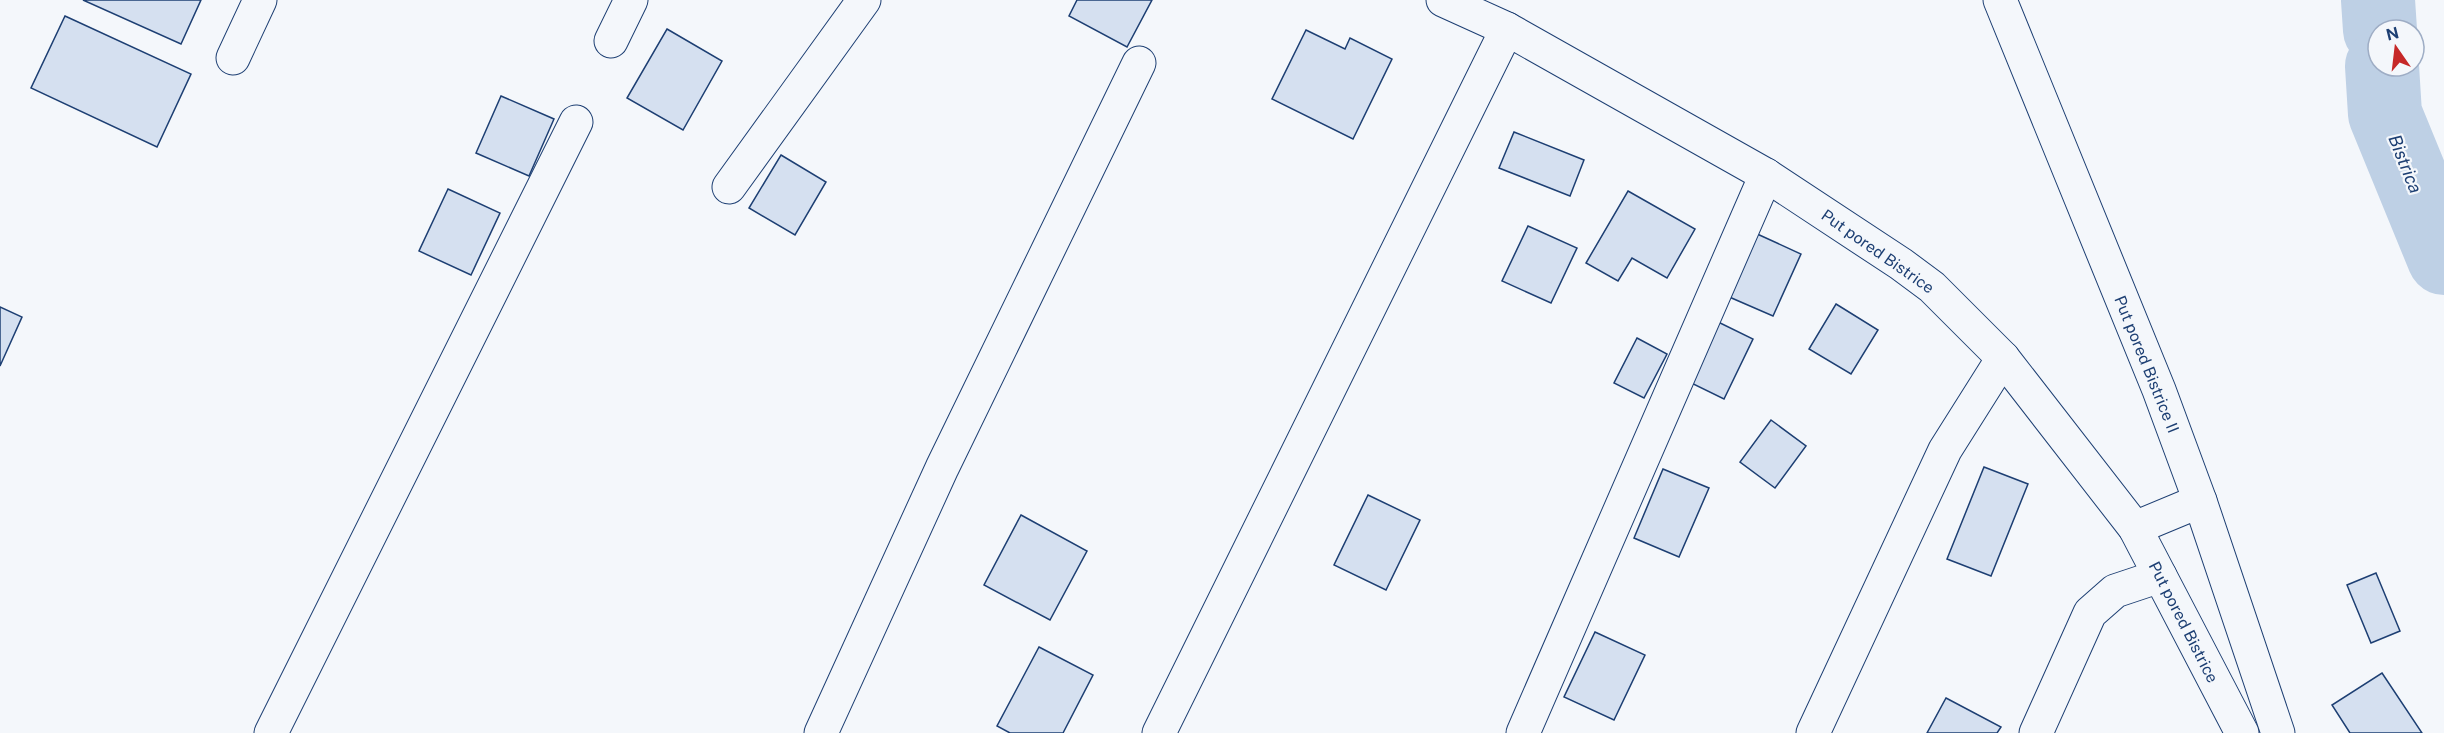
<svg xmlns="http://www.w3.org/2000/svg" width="2444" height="733" viewBox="0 0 2444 733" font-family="'Public Sans',sans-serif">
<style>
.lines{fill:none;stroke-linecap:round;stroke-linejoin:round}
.river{stroke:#bed0e5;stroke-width:74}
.building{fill:#d5e0f0;stroke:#1d3f73;stroke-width:1.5}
.minor-casing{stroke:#1d3f73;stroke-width:35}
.minor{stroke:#f4f7fb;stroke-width:33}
.labels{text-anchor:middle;stroke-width:4.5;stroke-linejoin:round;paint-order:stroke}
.street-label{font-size:16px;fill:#1d3f73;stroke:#f4f7fb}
.water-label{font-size:18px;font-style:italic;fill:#1d3f73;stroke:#f4f7fb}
</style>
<rect width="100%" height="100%" fill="#f4f7fb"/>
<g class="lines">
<!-- river -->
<g class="river">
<polyline points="2378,0 2380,30"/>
<polyline points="2382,66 2385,114 2444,258"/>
</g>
</g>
<!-- building -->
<g class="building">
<polygon points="83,0 201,0 181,44"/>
<polygon points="1077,0 1152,0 1127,47 1069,16"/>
<polygon points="65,16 191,74 157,147 31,88"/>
<polygon points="667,29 722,61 683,130 627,98"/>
<polygon points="1306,30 1345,49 1350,38 1392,59 1353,139 1272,99"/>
<polygon points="501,96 554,119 529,176 476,153"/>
<polygon points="1514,132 1584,160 1570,196 1499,168"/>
<polygon points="781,155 826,182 795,235 749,208"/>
<polygon points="448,189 500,213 471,275 419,251"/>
<polygon points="1628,191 1695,229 1667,278 1632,258 1618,281 1586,263"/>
<polygon points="1528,226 1577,248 1551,303 1502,281"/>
<polygon points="1755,233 1801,254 1773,316 1727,296"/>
<polygon points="1836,304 1878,330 1851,374 1809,349"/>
<polygon points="0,307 22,317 0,366"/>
<polygon points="1712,319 1753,339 1724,399 1683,379"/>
<polygon points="1637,338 1667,354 1644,398 1614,383"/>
<polygon points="1771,420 1806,446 1775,488 1740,462"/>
<polygon points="1984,467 2028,484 1991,576 1947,559"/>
<polygon points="1663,469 1709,488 1679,557 1634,538"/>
<polygon points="1368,495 1420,520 1386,590 1334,565"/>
<polygon points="1021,515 1087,551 1050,620 984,585"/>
<polygon points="2376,573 2400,631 2371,643 2347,585"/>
<polygon points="1595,632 1645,655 1614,720 1564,697"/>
<polygon points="1039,647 1093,675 1063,733 1010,733 997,726"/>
<polygon points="2382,673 2422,733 2350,733 2332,705"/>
<polygon points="1946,698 2001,727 1997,733 1927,733"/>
</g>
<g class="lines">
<!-- minor casing -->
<g class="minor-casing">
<g id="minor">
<polyline points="1443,0 1507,29 1766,175 1901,264 1932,287 2003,358 2135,528 2242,733"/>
<polyline points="2000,0 2159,390 2200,501 2278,733"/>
<polyline points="611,41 631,0"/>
<polyline points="233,58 260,0"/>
<polyline points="729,187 864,0"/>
<polyline points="2135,528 2200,501"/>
<polyline points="271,733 576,122"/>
<polyline points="821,733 942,468 1139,63"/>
<polyline points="1159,733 1507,29"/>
<polyline points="1523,733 1766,175"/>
<polyline points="1813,733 1945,450 2003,358"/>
<polyline points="2036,733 2090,613 2115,591 2160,576"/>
</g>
</g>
<!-- minor -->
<use href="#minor" class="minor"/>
</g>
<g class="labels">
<!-- street labels -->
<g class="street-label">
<text transform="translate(1878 251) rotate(35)" y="6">Put pored Bistrice</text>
<text transform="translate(2147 364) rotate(68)" y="6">Put pored Bistrice II</text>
<text transform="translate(2184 622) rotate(63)" y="6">Put pored Bistrice</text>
</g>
<!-- water labels -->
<g class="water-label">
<text transform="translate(2405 164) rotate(68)" y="6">Bistrica</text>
</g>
</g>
<!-- north arrow -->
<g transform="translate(2396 48) rotate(346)"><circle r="28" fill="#f4f7fb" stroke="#9eadc5" stroke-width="1.5"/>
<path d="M0-4.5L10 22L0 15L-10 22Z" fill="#c62828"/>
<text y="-9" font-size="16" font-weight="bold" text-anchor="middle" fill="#1d3f73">N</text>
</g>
</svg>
